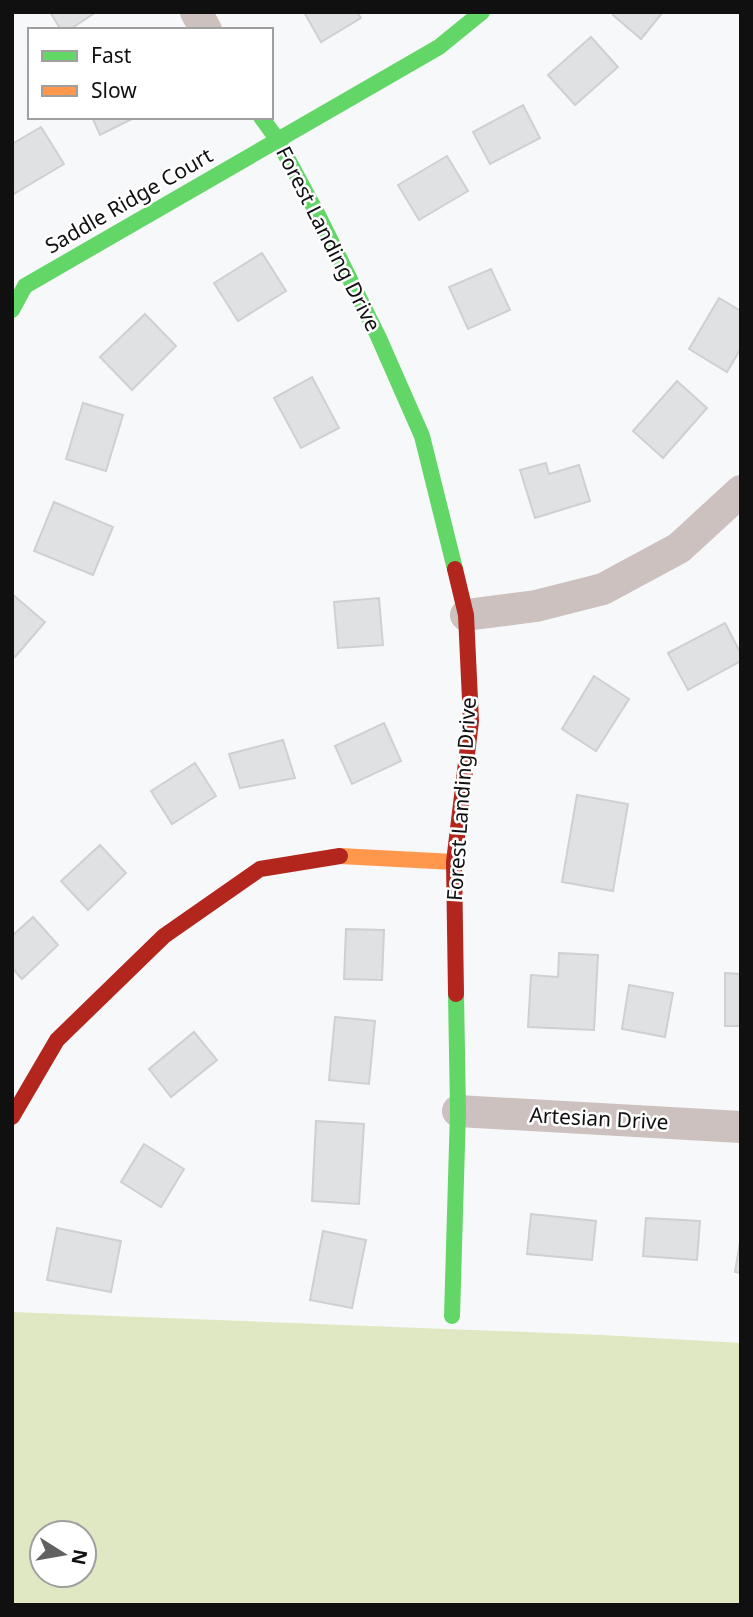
<svg xmlns="http://www.w3.org/2000/svg" width="753" height="1617" viewBox="0 0 753 1617" font-family="'Noto Sans',sans-serif">
<style>
.green{fill:#dfe8c3;fill-rule:evenodd}
.building{fill:#e0e1e2;stroke:#d0d0d1;stroke-width:2}
.lines{fill:none;stroke-linecap:round;stroke-linejoin:round}
.street{stroke:#cdc1bf;stroke-width:32}
.fast{stroke:#63d668;stroke-width:16}
.slow{stroke:#ff974d;stroke-width:16}
.jam{stroke:#b3261e;stroke-width:16}
.labels{text-anchor:middle;stroke-width:5;stroke-linejoin:round;paint-order:stroke}
.street-label{font-size:21px;fill:#101011;stroke:#fff}
</style>
<rect width="100%" height="100%" fill="#f7f8f9"/>
<!-- green -->
<path class="green" d="M12,1312L602,1335L741,1343V1605H12ZM42,1533H84V1575H42Z"/>
<!-- building -->
<g class="building">
<polygon points="50,12 96,12 69,30 61,30"/>
<polygon points="304,12 357,12 361,18 321,42"/>
<polygon points="615,12 663,12 641,39 613,15"/>
<polygon points="591,37 618,67 575,105 548,75"/>
<polygon points="523,105 540,138 490,164 473,132"/>
<polygon points="92,117 136,117 100,135"/>
<polygon points="41,127 64,164 12,195 12,144"/>
<polygon points="447,156 468,191 419,220 398,185"/>
<polygon points="262,253 286,291 238,321 214,283"/>
<polygon points="491,269 510,310 468,329 449,287"/>
<polygon points="719,298 741,311 741,348 727,372 689,349"/>
<polygon points="145,314 176,346 132,390 100,357"/>
<polygon points="312,377 339,428 301,448 274,398"/>
<polygon points="677,381 707,408 663,458 633,431"/>
<polygon points="83,403 123,415 106,471 66,459"/>
<polygon points="546,463 549,474 579,465 590,501 535,518 520,470"/>
<polygon points="54,502 113,527 93,575 34,551"/>
<polygon points="12,594 45,622 15,657 12,654"/>
<polygon points="379,598 383,645 338,648 334,602"/>
<polygon points="725,623 741,654 741,661 688,690 668,653"/>
<polygon points="594,676 629,699 596,751 562,729"/>
<polygon points="384,723 401,761 352,784 335,746"/>
<polygon points="283,740 295,778 240,788 229,754"/>
<polygon points="195,763 216,796 172,824 151,791"/>
<polygon points="577,795 628,804 613,891 562,882"/>
<polygon points="100,845 126,873 88,910 61,881"/>
<polygon points="33,917 58,945 22,979 12,968 12,936"/>
<polygon points="346,929 384,930 382,980 344,979"/>
<polygon points="559,953 598,955 594,1030 528,1027 531,975 558,977"/>
<polygon points="725,973 741,974 741,1026 725,1026"/>
<polygon points="629,985 673,993 665,1037 622,1029"/>
<polygon points="335,1017 375,1021 369,1084 329,1080"/>
<polygon points="194,1032 217,1060 171,1097 149,1069"/>
<polygon points="316,1121 364,1124 359,1204 312,1201"/>
<polygon points="144,1144 184,1169 161,1207 121,1182"/>
<polygon points="531,1214 596,1221 592,1260 527,1254"/>
<polygon points="646,1218 700,1221 697,1260 643,1256"/>
<polygon points="57,1228 121,1241 111,1292 47,1280"/>
<polygon points="323,1231 366,1240 352,1308 310,1300"/>
<polygon points="741,1236 741,1273 735,1272"/>
</g>
<g class="lines">
<!-- street -->
<g class="street">
<polyline points="196,12 206,30"/>
<polyline points="466,615 536,606 603,589 679,548 741,491"/>
<polyline points="458,1111 741,1127"/>
</g>
<!-- fast -->
<g class="fast">
<polyline points="261,117 277,139 318,215 378,336 422,436 455,569"/>
<polyline points="12,310 25,286 439,47 482,12"/>
<polyline points="452,1316 458,1111 456,994"/>
</g>
<!-- slow -->
<polyline class="slow" points="340,856 454,862"/>
<!-- jam -->
<g class="jam">
<polyline points="455,569 466,615 471,721 454,862 456,994"/>
<polyline points="12,1117 57,1040 164,936 260,869 340,856"/>
</g>
</g>
<g class="labels">
<!-- street labels -->
<g class="street-label">
<text transform="translate(129 201) rotate(-30)" y="7">Saddle Ridge Court</text>
<text transform="translate(328 239) rotate(63)" y="7">Forest Landing Drive</text>
<text transform="translate(462 799) rotate(-86)" y="7">Forest Landing Drive</text>
<text transform="translate(599 1119) rotate(3)" y="7">Artesian Drive</text>
</g>
</g>
<!-- border -->
<rect width="753" height="1617" fill="none" stroke="#101011" stroke-width="28"/>
<!-- legend -->
<rect x="28" y="28" width="245" height="91" fill="#ffffff" stroke="#9f9fa0" stroke-width="2"/>
<rect x="42" y="51" width="35" height="10" fill="#63d668" stroke="#9f9fa0" stroke-width="2"/>
<text x="91" y="63" font-size="21" fill="#101011">Fast</text>
<rect x="42" y="86" width="35" height="10" fill="#ff974d" stroke="#9f9fa0" stroke-width="2"/>
<text x="91" y="98" font-size="21" fill="#101011">Slow</text>
<!-- north arrow -->
<g transform="translate(63 1554) rotate(101)"><circle r="33" fill="#ffffff" stroke="#9f9fa0" stroke-width="2"/>
<path d="M0-5L12 26L0 18L-12 26Z" fill="#616162"/>
<text y="-10" font-size="19" font-weight="bold" text-anchor="middle" fill="#101011">N</text>
</g>
</svg>
